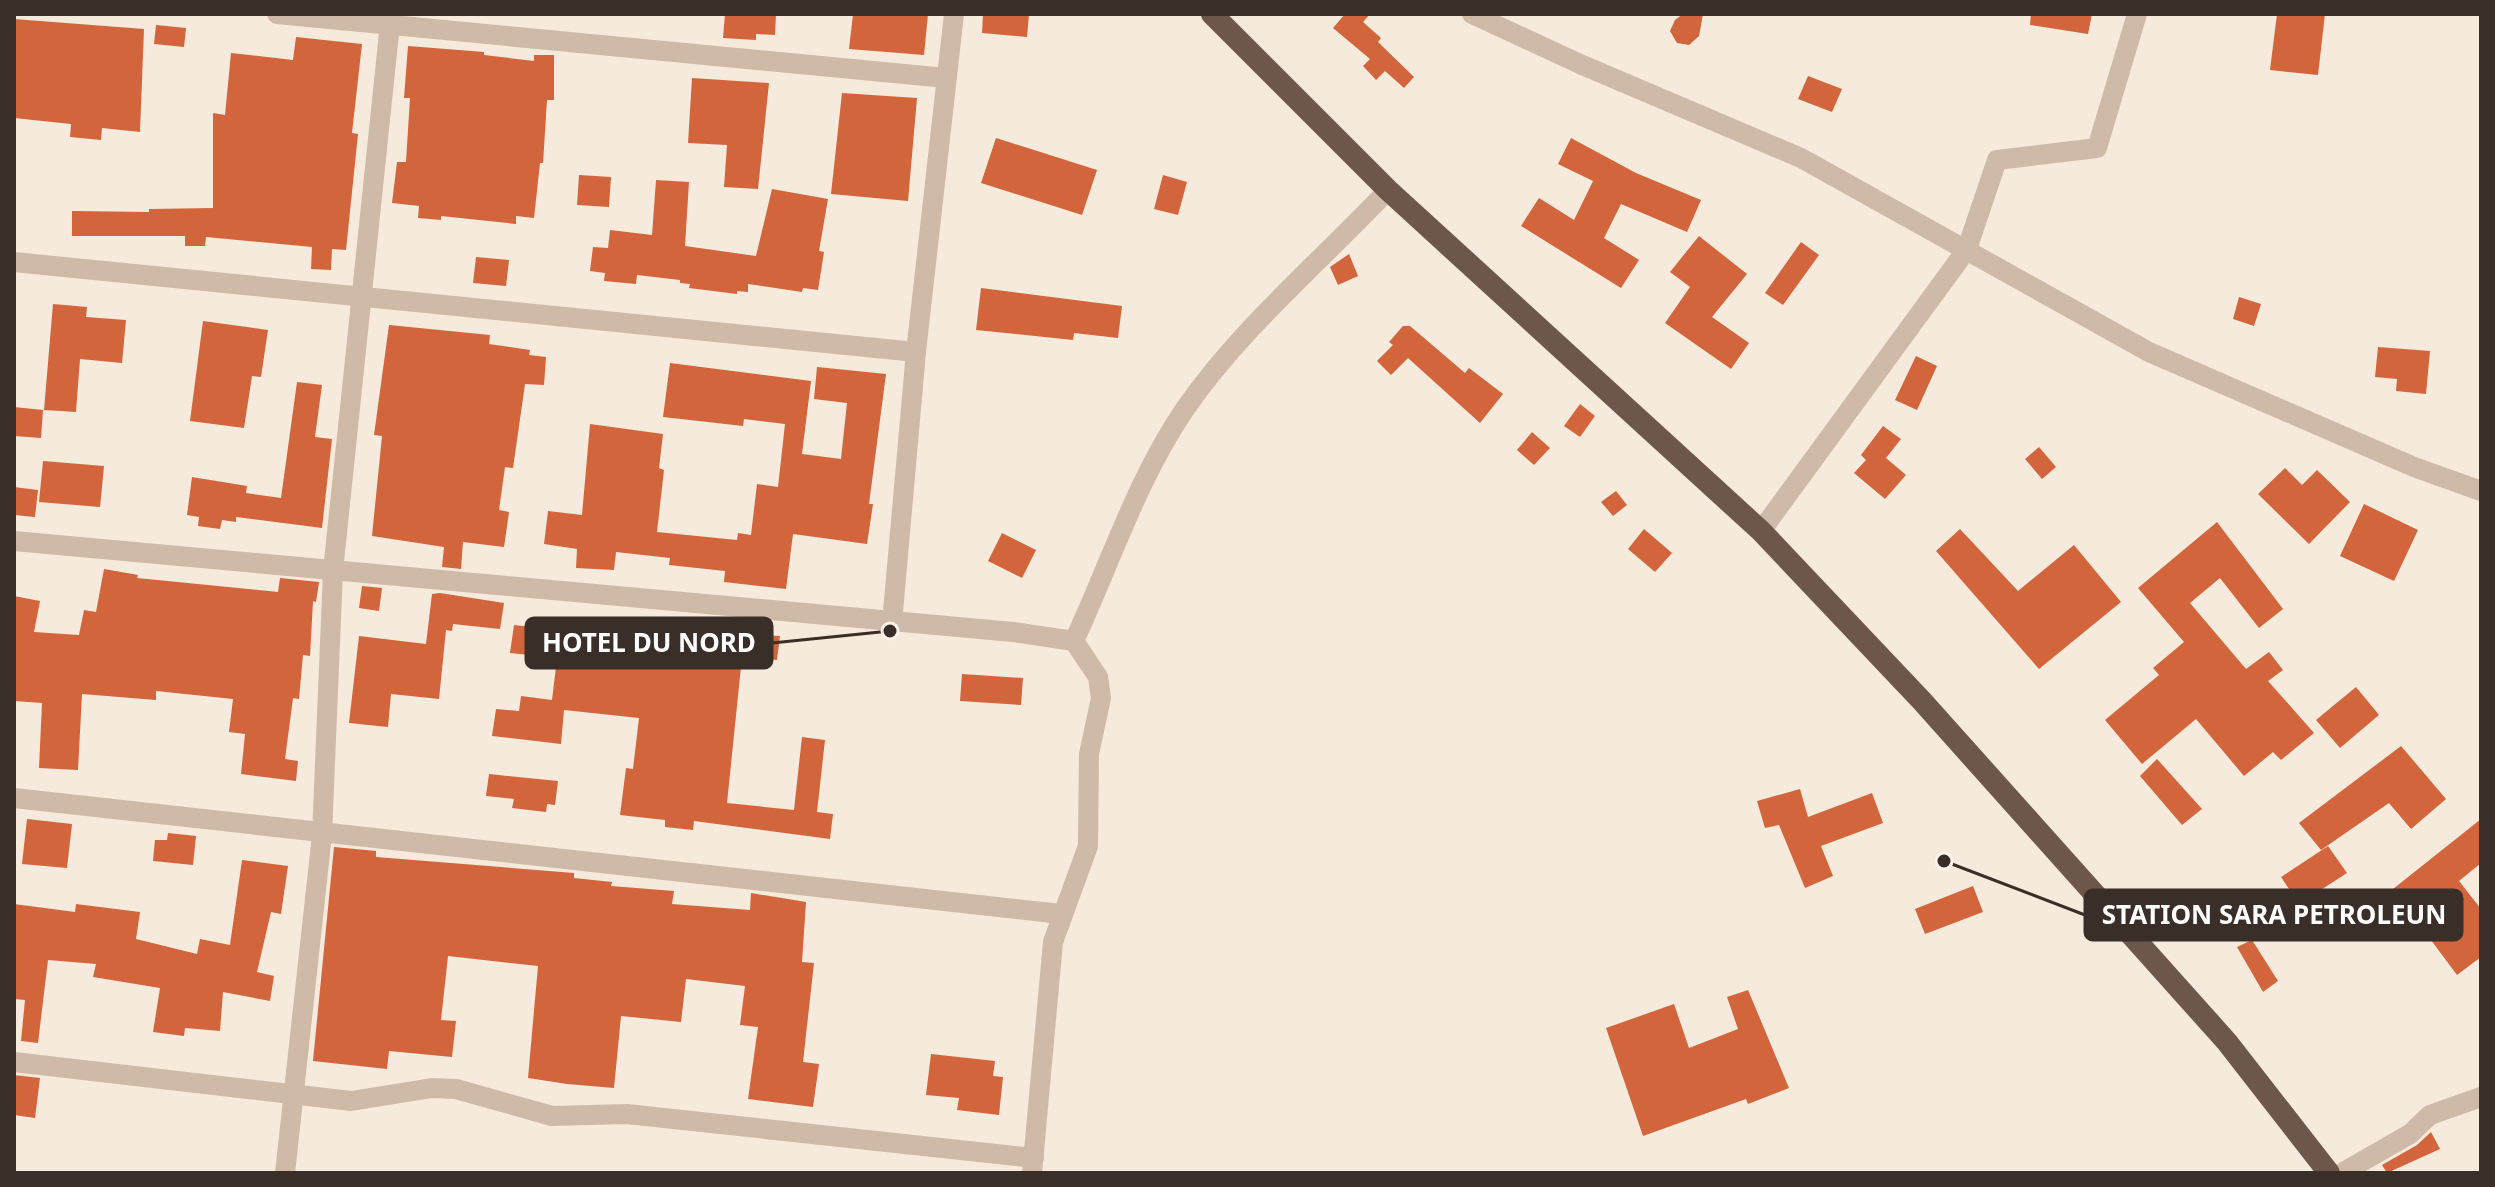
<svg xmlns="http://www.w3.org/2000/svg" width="2495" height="1187" viewBox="0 0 2495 1187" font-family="'Noto Sans',sans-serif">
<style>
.building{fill:#d3653c}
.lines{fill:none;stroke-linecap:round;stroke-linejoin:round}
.minor{stroke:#cfbaa7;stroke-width:20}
.trunk{stroke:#6d564a;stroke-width:22}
.leader{fill:none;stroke:#3a2e28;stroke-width:3}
.callout-dot{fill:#3a2e28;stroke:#fcf4ea;stroke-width:3}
.callout{fill:#3a2e28;stroke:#3a2e28;stroke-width:3}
.callout-label{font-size:26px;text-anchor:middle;font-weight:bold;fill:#fff}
</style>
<rect width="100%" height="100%" fill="#f5eadc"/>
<!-- building -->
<g class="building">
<polygon points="725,14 776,14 775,35 756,34 756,40 723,38"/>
<polygon points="853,14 928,14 924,55 849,49"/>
<polygon points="983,14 1029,14 1027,37 982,33"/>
<polygon points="1345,14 1370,14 1363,22 1381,38 1378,42 1414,77 1404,88 1385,71 1376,80 1363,66 1370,59 1333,28"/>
<polygon points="1683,14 1703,14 1699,36 1689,45 1677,43 1670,31 1675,20"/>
<polygon points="2031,14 2092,14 2088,34 2030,25"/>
<polygon points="2277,14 2325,14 2318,75 2270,70"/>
<polygon points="14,19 144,29 140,132 102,128 101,140 70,137 71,124 14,118"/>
<polygon points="156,25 186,28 184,47 154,44"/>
<polygon points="296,37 362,44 352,133 358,134 346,250 332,249 331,270 311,269 312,247 206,237 205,246 185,246 185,236 72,236 72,211 149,212 149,209 213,208 213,113 225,115 231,53 293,60"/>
<polygon points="408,46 484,52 484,55 534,61 534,55 554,55 554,100 547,100 543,163 540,163 534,218 516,216 516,224 441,216 441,220 418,218 419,206 392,203 397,162 406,162 410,98 404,98"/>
<polygon points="1808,76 1842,89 1832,112 1798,99"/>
<polygon points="692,78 769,83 758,189 724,187 727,145 688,143"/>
<polygon points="842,93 917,98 908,201 831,194"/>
<polygon points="996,138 1097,170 1082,215 981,183"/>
<polygon points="1571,138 1636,173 1701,200 1687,232 1621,204 1604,238 1639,260 1621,288 1521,226 1539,198 1574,220 1593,181 1558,164"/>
<polygon points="579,175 611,177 609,207 577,205"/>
<polygon points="1163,175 1187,182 1178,215 1154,209"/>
<polygon points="656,180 689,182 685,246 756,256 772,189 828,199 819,251 824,252 818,290 803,288 802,292 748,284 748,292 737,291 737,294 689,288 690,284 680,283 680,280 637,275 636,284 604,281 605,273 590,271 593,247 608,248 610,230 652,235"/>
<polygon points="1699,236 1747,274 1712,317 1749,343 1731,369 1665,323 1690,287 1670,272"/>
<polygon points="1801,242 1819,255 1783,305 1765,293"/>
<polygon points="1349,254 1358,276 1338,285 1330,267"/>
<polygon points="476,257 509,260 506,286 473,283"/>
<polygon points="981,288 1122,306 1118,338 1074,333 1073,340 976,330"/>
<polygon points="2239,297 2261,304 2254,326 2233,319"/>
<polygon points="53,304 87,307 86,317 126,320 122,363 80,359 76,412 44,410"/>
<polygon points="203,321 268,330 261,377 252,376 244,428 190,421"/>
<polygon points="389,325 490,335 489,344 530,350 529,355 546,357 544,385 525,384 513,468 505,467 499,510 509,512 504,547 463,542 461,569 442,567 444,547 372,536 382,436 374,435"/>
<polygon points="1403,326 1410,326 1465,373 1469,368 1503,394 1480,423 1408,358 1391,375 1377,361 1393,345 1389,342"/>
<polygon points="2378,347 2430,351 2426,394 2396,391 2397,379 2375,377"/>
<polygon points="1916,356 1937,366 1917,410 1895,400"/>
<polygon points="670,363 811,381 802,454 841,459 847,403 814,399 817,367 886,374 869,504 873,504 867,544 793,534 786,589 724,582 725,571 669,565 670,558 616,552 614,570 576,568 577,549 544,544 548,511 582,515 590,424 663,434 659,468 664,470 657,532 737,540 738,533 751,535 757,484 778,487 785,424 744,419 743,426 663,417"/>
<polygon points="297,382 322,385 315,437 332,439 322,528 236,517 236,522 222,520 220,529 198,526 199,517 187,515 192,477 247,486 246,493 281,498"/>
<polygon points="1580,404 1595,416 1580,437 1564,426"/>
<polygon points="14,407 43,410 41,438 14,436"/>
<polygon points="1883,426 1901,439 1886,458 1906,475 1885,499 1854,473 1866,460 1861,455"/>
<polygon points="1532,432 1550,448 1534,465 1517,450"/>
<polygon points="2039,447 2056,467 2042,479 2025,459"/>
<polygon points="43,461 104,466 100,507 39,502"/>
<polygon points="2285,468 2302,485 2317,470 2350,502 2309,544 2258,494"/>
<polygon points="14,487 38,490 35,517 14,515"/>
<polygon points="1616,491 1627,505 1613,516 1601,502"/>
<polygon points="2364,504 2418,530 2394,581 2340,556"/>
<polygon points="2217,522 2283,609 2259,628 2220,578 2190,603 2246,669 2269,652 2283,670 2268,681 2314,733 2281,760 2273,752 2244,776 2196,719 2142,764 2105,720 2159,675 2153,668 2184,642 2138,588"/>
<polygon points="1644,529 1672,553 1655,572 1628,549"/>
<polygon points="1960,529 2018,591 2074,545 2121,602 2039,669 1936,551"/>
<polygon points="1002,533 1036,550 1022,578 988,561"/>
<polygon points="104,569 138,575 137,578 278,592 280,578 319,582 316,602 313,601 310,656 303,655 299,699 293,698 285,759 298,761 296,781 241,774 245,734 229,732 233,699 156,691 156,700 82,694 78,770 39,768 42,703 14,701 14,596 40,601 34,632 79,635 84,610 96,612"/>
<polygon points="362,586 382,588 379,611 359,608"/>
<polygon points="440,593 504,603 500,629 453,624 452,631 446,630 439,699 391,694 388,727 349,723 359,636 426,644 432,594"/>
<polygon points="540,617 560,620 558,631 604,635 606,618 668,624 662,644 722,650 724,633 780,636 777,660 742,657 727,803 794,810 802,737 825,740 817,812 833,814 830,839 694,821 693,830 665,827 665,820 620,815 626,768 633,769 639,718 564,710 561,744 492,736 496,709 519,711 521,696 552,700 557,658 510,653 514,625 539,628"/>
<polygon points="962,674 1023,678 1021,705 960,701"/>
<polygon points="2356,687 2379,715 2340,748 2316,720"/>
<polygon points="2401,746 2446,799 2411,829 2389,803 2321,850 2299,823"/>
<polygon points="2157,759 2202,809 2182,825 2140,776"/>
<polygon points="489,774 558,781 555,805 547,804 546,812 512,808 514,799 486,796"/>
<polygon points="1800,789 1808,817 1872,793 1883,823 1821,846 1833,876 1805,888 1779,825 1765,828 1757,801"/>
<polygon points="27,819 72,824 67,868 22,864"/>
<polygon points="2481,819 2481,863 2459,881 2481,909 2481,957 2457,975 2393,889"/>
<polygon points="168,833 196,836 193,865 153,861 155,840 167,840"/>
<polygon points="2328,846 2347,873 2299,904 2281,877"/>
<polygon points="334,847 376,851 376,857 574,873 574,878 612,882 611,886 674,891 672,904 750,910 751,893 806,902 802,962 814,963 803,1062 819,1064 813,1107 748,1099 758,1027 740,1025 745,986 686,979 681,1022 621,1016 614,1088 567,1084 528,1078 538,966 448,956 441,1020 456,1021 452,1057 389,1051 387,1069 313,1061"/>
<polygon points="242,860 288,866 281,914 271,912 257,972 274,976 270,1001 223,992 220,1031 185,1028 184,1036 153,1032 160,988 93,977 96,964 48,960 38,1043 21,1041 25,1000 14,999 14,904 75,912 76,904 140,912 136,939 197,954 200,939 230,945"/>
<polygon points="1973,886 1983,912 1925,934 1915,909"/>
<polygon points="2252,940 2278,981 2263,992 2237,947"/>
<polygon points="1748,990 1789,1088 1748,1104 1746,1099 1643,1136 1606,1028 1674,1004 1689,1048 1738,1029 1727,997"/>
<polygon points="931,1054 995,1061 993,1076 1003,1077 999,1115 957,1110 959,1098 926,1095"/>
<polygon points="14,1075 40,1078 35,1118 14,1115"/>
<polygon points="2431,1132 2440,1149 2387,1173 2382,1165 2417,1145"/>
</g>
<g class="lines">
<!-- minor -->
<g class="minor">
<polyline points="277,14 946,78"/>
<polyline points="1472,14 1580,64 1801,158 2149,352 2414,467 2481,491"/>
<polyline points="14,262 916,352"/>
<polyline points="1761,531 1967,249 1997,160 2097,148 2137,14"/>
<polyline points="14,541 1013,632 1074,641 1098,677 1101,698 1089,754 1088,846 1053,942 1032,1173"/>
<polyline points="892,623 916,352 954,14"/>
<path d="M1074,641C1110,564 1137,479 1185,409C1241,328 1320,262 1388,190"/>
<polyline points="14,798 1061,914"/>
<polyline points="14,1062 351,1101 432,1088 456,1089 552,1116 627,1114 1034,1158"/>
<polyline points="285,1173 322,835 333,571 391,14"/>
<polyline points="2342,1173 2410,1134 2430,1115 2481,1097"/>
</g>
<!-- trunk -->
<polyline class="trunk" points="1212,14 1388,190 1761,531 1922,701 2227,1042 2329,1173"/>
</g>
<!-- callouts -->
<path class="leader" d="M890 631L772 643M1944 861L2085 915"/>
<g class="callout-dot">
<circle cx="890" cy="631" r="8"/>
<circle cx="1944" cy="861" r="8"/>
</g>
<g class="callout">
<rect x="526" y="618" width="246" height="50" rx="8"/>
<rect x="2085" y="890" width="377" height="50" rx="8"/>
</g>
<g class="callout-label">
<text x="649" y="652">HOTEL DU NORD</text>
<text x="2274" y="924">STATION SARA PETROLEUN</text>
</g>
<!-- border -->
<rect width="2495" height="1187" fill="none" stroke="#3a2e28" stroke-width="32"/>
</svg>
